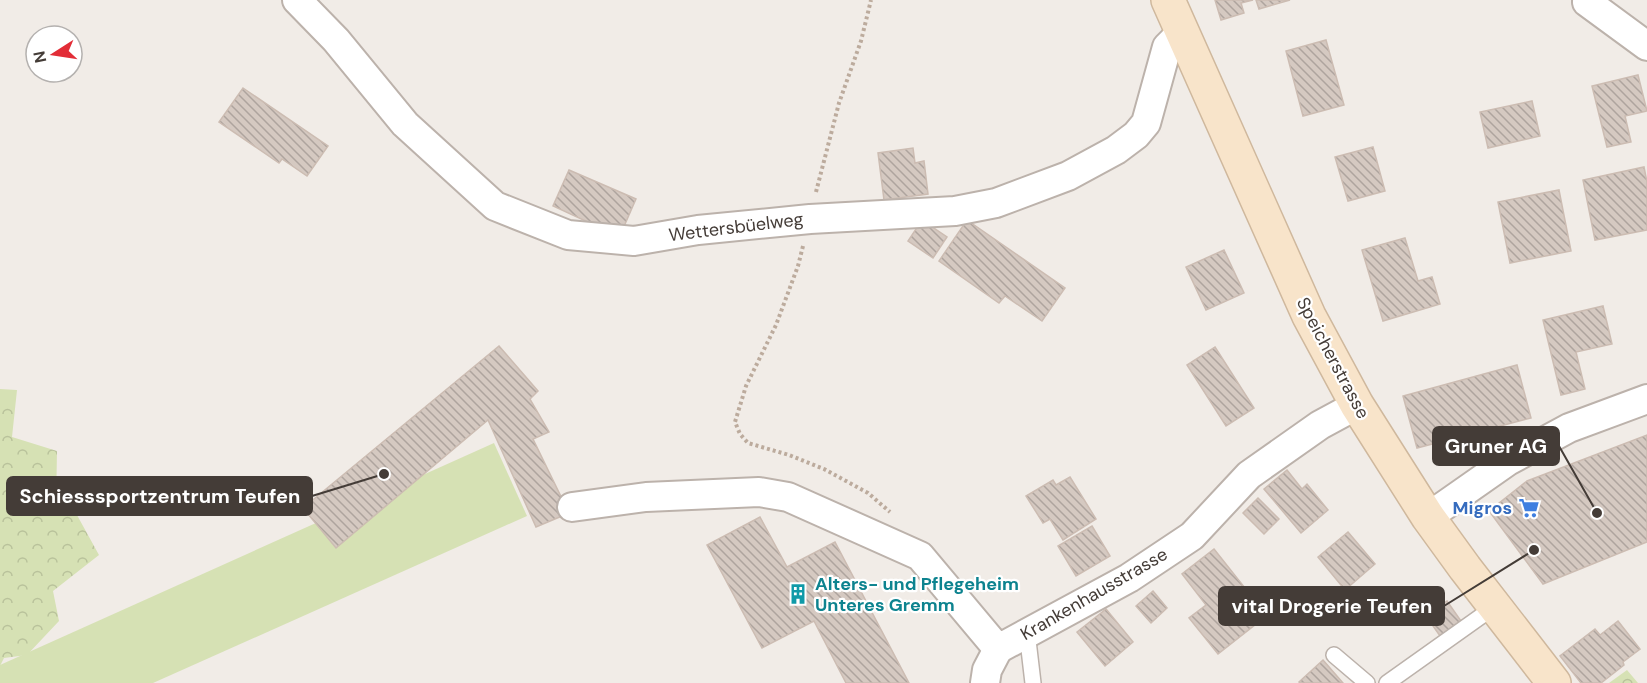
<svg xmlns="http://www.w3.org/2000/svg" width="1647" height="683" viewBox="0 0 1647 683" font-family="'DM Sans',sans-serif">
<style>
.grass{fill:#d6e1b4}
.forest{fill:url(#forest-crowns)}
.building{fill:url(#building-back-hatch);stroke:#ccbcb2;stroke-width:1.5}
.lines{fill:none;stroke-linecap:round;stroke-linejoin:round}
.lane-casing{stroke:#bcb2ab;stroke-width:18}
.street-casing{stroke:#bcb2ab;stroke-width:32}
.secondary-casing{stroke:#cfb89d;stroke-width:36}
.path{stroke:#bcab9d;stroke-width:4;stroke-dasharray:3 3;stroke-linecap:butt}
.lane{stroke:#fff;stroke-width:15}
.street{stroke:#fff;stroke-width:28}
.secondary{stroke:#f8e4ca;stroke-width:33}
.labels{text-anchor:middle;stroke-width:4.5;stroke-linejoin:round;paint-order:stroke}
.street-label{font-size:18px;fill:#443c37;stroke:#fff}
.shop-label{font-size:18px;font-weight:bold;fill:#366cbe;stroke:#fff;text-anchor:end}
.culture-label{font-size:18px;font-weight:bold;fill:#0d838f;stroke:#fff;text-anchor:start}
.leader{fill:none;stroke:#443c37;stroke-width:2}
.callout-dot{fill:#443c37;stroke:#fff;stroke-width:2}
.callout{fill:#443c37;stroke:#443c37;stroke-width:2}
.callout-label{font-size:20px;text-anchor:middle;font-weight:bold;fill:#fff}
</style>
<defs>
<pattern id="forest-crowns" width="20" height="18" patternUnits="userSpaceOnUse" patternTransform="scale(1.5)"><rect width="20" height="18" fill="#d6e1b4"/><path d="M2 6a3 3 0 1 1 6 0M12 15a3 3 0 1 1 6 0" fill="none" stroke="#b9c29b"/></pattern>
<pattern id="building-back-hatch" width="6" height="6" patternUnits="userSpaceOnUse" patternTransform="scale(1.5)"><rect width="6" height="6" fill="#d5c9c1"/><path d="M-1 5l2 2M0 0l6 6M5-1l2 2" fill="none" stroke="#aea49e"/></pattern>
</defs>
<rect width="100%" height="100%" fill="#f1ece7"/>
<!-- grass -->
<polygon class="grass" points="494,443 527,516 153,683 0,683 0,665"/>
<!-- forest -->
<g class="forest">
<polygon points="0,389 17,390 12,437 57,451 56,507 72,506 99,555 53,591 59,621 27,655 4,658 0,666"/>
<polygon points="1627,670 1638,683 1609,683"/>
</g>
<!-- building -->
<g class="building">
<polygon points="1215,0 1253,0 1241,3 1244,13 1221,20"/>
<polygon points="1256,0 1290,0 1259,9"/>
<polygon points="1326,40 1344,105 1303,116 1286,51"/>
<polygon points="1638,75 1647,111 1625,116 1631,142 1607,147 1592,86"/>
<polygon points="243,88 328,146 307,176 282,159 279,163 219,122"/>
<polygon points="1532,101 1540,136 1488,148 1480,112"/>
<polygon points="1373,147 1385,191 1348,201 1335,157"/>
<polygon points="913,148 915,163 924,161 928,194 884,200 878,153"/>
<polygon points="1644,167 1647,182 1647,230 1595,240 1583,180"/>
<polygon points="569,170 636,199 622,231 605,230 553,206"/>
<polygon points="1559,190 1571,251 1510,263 1498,202"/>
<polygon points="922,220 947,237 933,258 908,241"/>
<polygon points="967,220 1065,288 1042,321 1005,296 999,303 939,261"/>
<polygon points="1405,238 1418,281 1432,277 1440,304 1383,321 1362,250"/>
<polygon points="1224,250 1244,293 1206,310 1186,267"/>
<polygon points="1603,306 1612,344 1576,352 1585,389 1561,395 1543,320"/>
<polygon points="499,346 538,391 530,399 549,432 533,439 569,513 536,527 488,420 336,548 303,508"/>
<polygon points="1215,347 1254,408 1226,426 1187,365"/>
<polygon points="1517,365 1531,418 1417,448 1403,396"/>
<polygon points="1647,435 1647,542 1543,584 1489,511 1527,481"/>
<polygon points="1287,470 1302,489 1307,484 1328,510 1301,533 1264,489"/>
<polygon points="1070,477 1096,519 1063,540 1050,519 1043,523 1026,496 1053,480 1056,485"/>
<polygon points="1258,498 1279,519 1264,534 1243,513"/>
<polygon points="760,517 787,567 835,542 909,683 846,683 814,621 762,648 707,545"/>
<polygon points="1092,526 1110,556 1076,576 1058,546"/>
<polygon points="1348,532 1375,564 1345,590 1318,557"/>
<polygon points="1214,549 1245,588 1234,596 1256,624 1218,654 1189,618 1206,605 1182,574"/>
<polygon points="1153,591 1167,608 1151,623 1136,606"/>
<polygon points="1447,601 1461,621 1440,636 1426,616"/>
<polygon points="1106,609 1133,642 1105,666 1077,632"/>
<polygon points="1618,621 1640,649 1623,662 1624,665 1601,683 1581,683 1560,656 1595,629 1600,635"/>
<polygon points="1323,660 1343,683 1300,683 1299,682"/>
</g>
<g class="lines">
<!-- lane casing -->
<g class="lane-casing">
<g id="lane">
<polyline points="1027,632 1033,683"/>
<polyline points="1334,655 1367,683"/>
<polyline points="1387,683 1494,607"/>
</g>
</g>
<!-- street casing -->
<g class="street-casing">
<g id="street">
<polyline points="297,0 336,40 405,124 495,206 568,235 634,241 698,230 810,219 955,211 996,203 1068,176 1116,150 1136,135 1146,123 1167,47 1182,32"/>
<polyline points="1587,2 1647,46"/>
<polyline points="572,507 646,497 759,492 788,497 920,556 998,649 1129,578 1192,536 1249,475 1320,425 1357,405"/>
<polyline points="1428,517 1508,461 1569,428 1647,399"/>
<polyline points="985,683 987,670 998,649"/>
</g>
</g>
<!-- secondary casing -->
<g class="secondary-casing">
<polyline id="secondary" points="1168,0 1309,316 1357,405 1428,517 1465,568 1554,683"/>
</g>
<!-- path -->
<g class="path">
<polyline points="816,192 839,103 861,41 871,0"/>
<polyline points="803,246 798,266 776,325 746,386 735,422 740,434 748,443 789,455 824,469 868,493 890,512"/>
</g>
<!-- lane -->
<use href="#lane" class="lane"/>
<!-- street -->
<use href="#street" class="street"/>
<!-- secondary -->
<use href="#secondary" class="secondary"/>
</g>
<!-- icons -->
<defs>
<g id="supermarket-bare" transform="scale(1.62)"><path d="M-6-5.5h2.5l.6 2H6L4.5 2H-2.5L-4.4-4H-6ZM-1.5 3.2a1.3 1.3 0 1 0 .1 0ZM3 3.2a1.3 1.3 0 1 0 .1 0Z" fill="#3f7fe0" stroke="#fff" stroke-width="2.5" paint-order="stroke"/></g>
<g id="building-bare" transform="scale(1.62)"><path d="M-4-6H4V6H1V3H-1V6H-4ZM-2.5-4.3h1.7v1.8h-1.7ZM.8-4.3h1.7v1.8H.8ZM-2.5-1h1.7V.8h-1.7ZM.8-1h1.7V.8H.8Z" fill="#0f9aa8" stroke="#fff" stroke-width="2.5" paint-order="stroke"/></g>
</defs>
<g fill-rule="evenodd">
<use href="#supermarket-bare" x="1529" y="508"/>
<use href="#building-bare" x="798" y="594"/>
</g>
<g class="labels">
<!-- street labels -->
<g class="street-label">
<text transform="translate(736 227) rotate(-7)" y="6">Wettersbüelweg</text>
<text transform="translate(1333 358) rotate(62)" y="6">Speicherstrasse</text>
<text transform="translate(1094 594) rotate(-30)" y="6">Krankenhausstrasse</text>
</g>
<!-- shop labels -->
<g class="shop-label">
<text x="1512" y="514">Migros</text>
</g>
<!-- culture labels -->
<g class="culture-label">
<text x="815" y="590">Alters- und Pflegeheim<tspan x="815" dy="21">Unteres Gremm</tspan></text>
</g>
</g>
<!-- callouts -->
<path class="leader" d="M1597 513L1559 446M384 474L312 496M1534 550L1444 606"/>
<g class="callout-dot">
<circle cx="1597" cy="513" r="6"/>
<circle cx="384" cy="474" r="6"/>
<circle cx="1534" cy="550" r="6"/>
</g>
<g class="callout">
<rect x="1433" y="427" width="126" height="38" rx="6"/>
<rect x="7" y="477" width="305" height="38" rx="6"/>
<rect x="1219" y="587" width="225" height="38" rx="6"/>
</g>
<g class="callout-label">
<text x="1496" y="453">Gruner AG</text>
<text x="160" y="503">Schiesssportzentrum Teufen</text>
<text x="1332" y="613">vital Drogerie Teufen</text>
</g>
<!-- north arrow -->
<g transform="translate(54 54) rotate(258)"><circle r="28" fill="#ffffff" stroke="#b4b1af" stroke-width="1.5"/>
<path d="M0-4.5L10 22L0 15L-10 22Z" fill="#e22d37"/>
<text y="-9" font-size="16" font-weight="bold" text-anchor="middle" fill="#443c37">N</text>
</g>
</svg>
